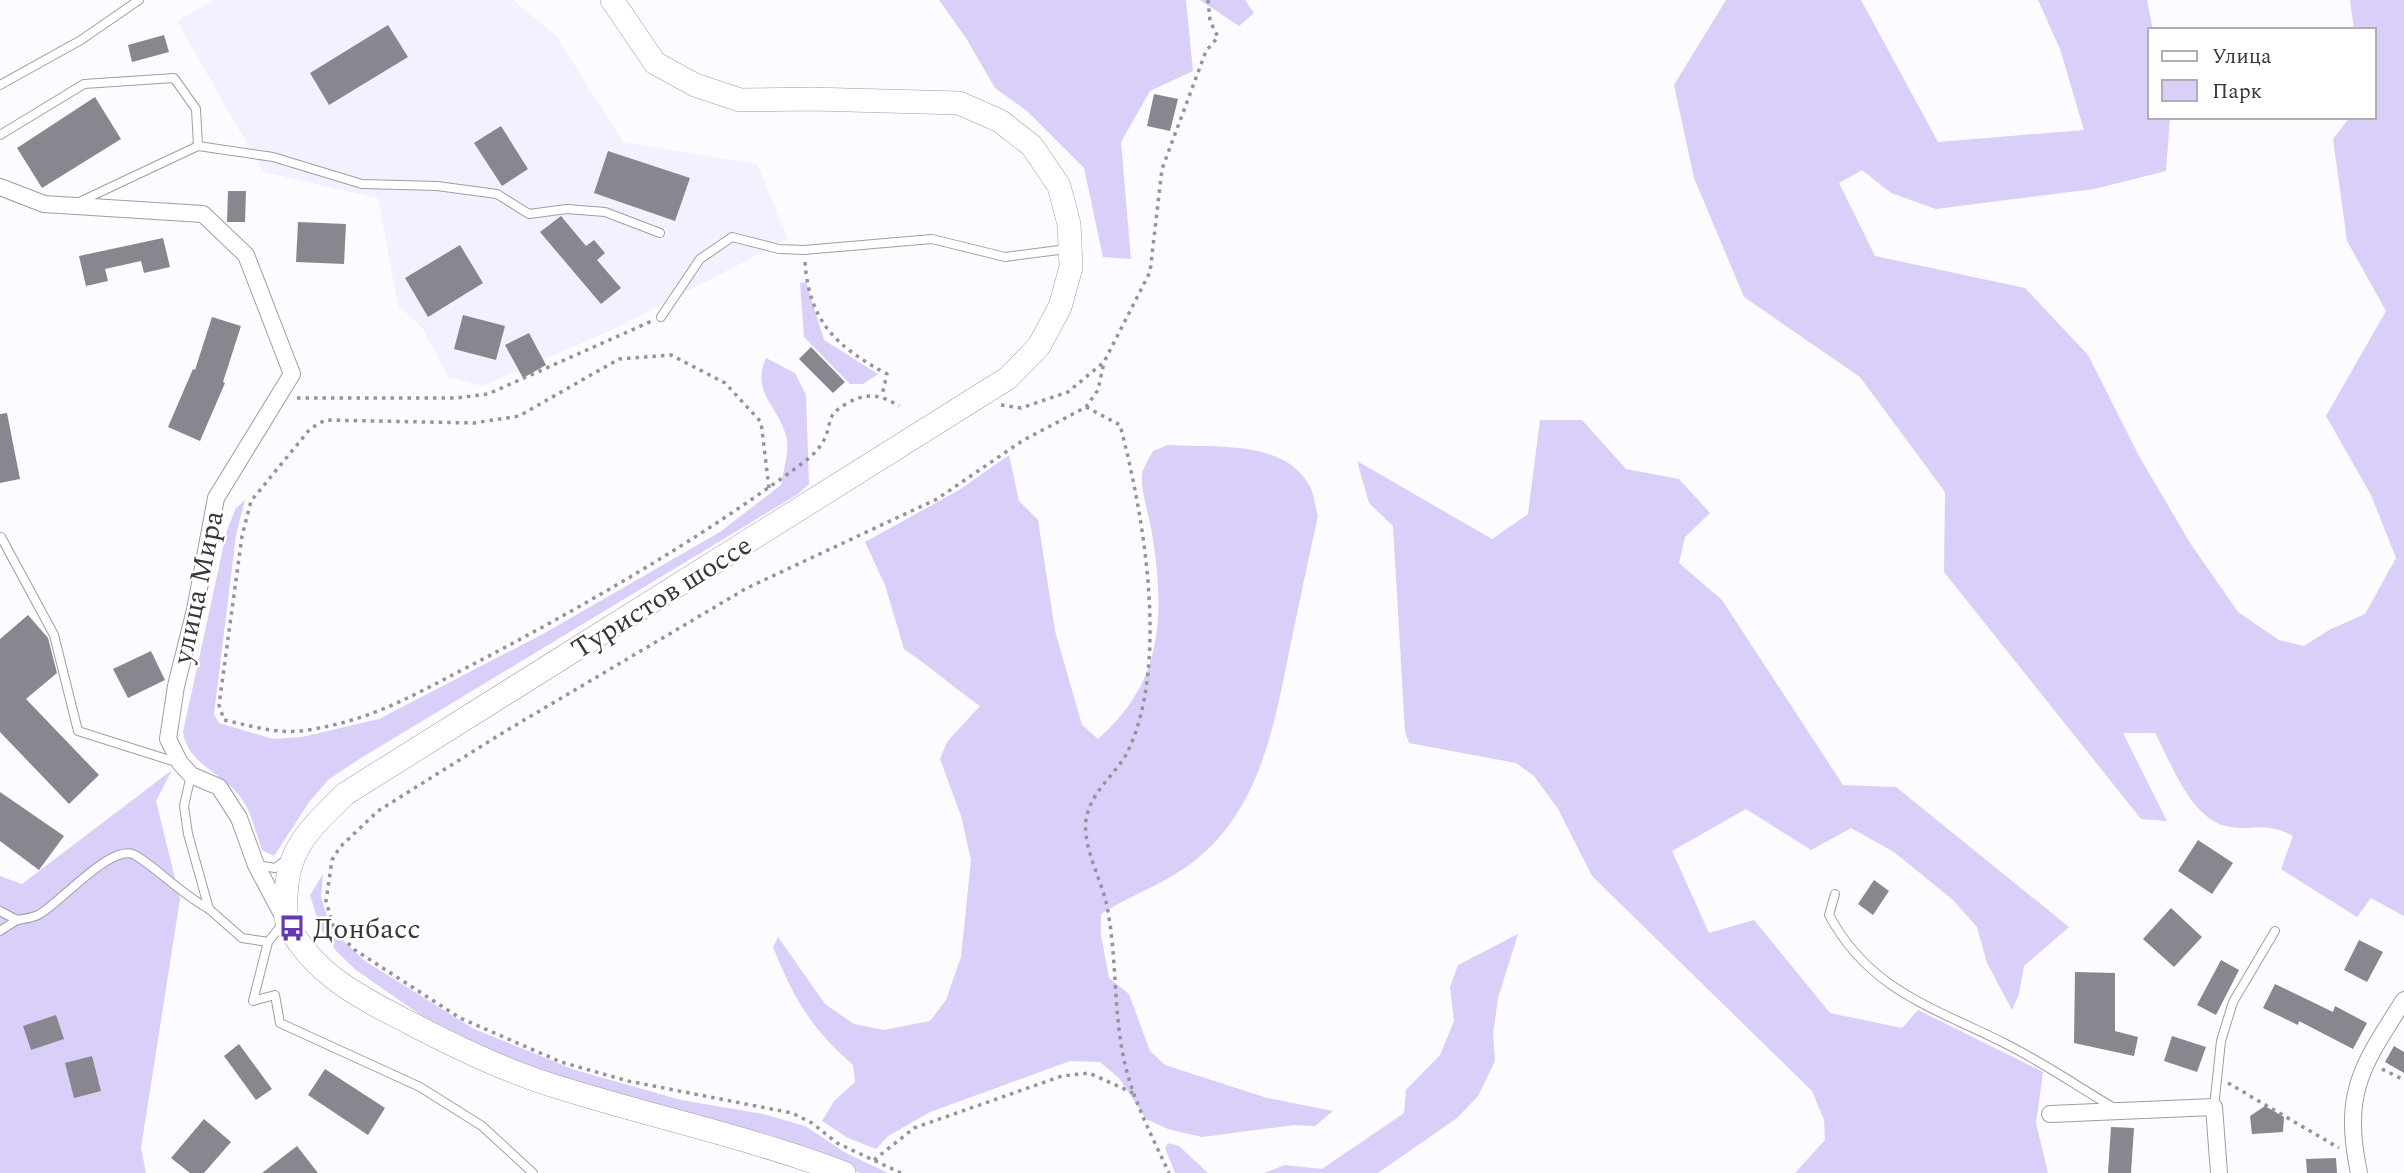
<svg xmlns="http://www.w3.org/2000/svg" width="2404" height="1173" viewBox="0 0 2404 1173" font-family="Spectral,serif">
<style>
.built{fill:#f3f0ff}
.green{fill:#d9cff9}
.building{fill:#88868f}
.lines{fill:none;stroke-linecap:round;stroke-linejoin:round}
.service-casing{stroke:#9f9da6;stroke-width:10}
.minor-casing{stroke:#9f9da6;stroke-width:18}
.secondary-casing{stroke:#9f9da6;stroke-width:24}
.path{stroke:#959498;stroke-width:3.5;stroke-dasharray:3.5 5;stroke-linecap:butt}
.service{stroke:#fff;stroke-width:8}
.minor{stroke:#fff;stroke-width:16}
.secondary{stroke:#fff;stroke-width:23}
.labels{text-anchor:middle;stroke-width:5;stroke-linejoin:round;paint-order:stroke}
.street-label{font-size:28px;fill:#38373b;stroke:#fff}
.poi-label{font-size:28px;fill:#38373b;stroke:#fff;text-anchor:start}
</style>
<rect width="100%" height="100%" fill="#fcfbff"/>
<!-- built -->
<polygon class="built" points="214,0 513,0 556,36 623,142 757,164 788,239 618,327 482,386 448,377 423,329 398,305 378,198 263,172 177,21"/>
<!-- green -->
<g class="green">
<polygon points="939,0 1186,0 1193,71 1150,91 1121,142 1131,259 1103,257 1084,168 1027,111 995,88 966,38"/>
<polygon points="1200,0 1245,0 1254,13 1239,26"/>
<path d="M1726,0H1861L1938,142L2084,130L2060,49L2038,0H2147L2153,30L2150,117L2170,118L2166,171L2094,189L1936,209L1891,193L1862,170L1839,183L1875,256L2025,288L2088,355L2139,456L2190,543L2238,612L2279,640L2304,646L2329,630L2365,614L2396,558L2371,495L2326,416L2386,311L2347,241L2333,139L2350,117H2374V30H2354L2350,0H2404V916L2371,898L2357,917L2281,869L2293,836C2263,821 2258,831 2230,827C2191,821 2172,764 2155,733H2123L2167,821L2141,819L1944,572L1945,492L1860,377L1744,297L1694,178L1674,85Z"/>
<polygon points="806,282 824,340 878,374 863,384 850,384 804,337 800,283"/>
<path d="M766,358L795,373L806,395L809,484L798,494L361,758L329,779L309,802L274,856L262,850C256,834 252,814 242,799C225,774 187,764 183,732L227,530L236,508L245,500L236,535L214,714L219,723L273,739L302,737L379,719L543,634L720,532L781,485C783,472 789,453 787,440C780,406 750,394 766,358Z"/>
<polygon points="1540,420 1582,420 1626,469 1679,479 1710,513 1685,537 1679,563 1722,600 1843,785 1896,787 2069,927 2024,966 2019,994 2012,1010 1987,963 1977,927 1953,900 1894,852 1851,828 1811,850 1746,809 1672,851 1709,933 1754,920 1830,1013 1902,1028 1918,1010 2043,1072 2036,1123 2048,1173 1795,1173 1825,1140 1824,1120 1812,1091 1592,876 1558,809 1534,776 1516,763 1409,743 1405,731 1393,526 1369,503 1357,461 1492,539 1528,514"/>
<path d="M1168,445C1212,448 1284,439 1309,485C1314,493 1315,507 1318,516C1308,560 1299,604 1290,647C1275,722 1261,806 1198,858C1168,883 1132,894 1101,914V935L1109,978L1129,994L1150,1051L1165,1065L1267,1098L1333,1111L1315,1126L1294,1125L1202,1137L1168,1129L1146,1119L1119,1078L1100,1062L1070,1061L930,1112L888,1136L876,1149L848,1138L822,1121L834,1101L855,1082L853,1065C810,1027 794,999 773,947L778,937L825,1004L854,1024L884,1030L930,1021L946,1000L961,957L971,860L961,816L940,759L947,742L980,706C954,688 931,667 904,649L885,585L865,542L959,490L1009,455L1019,501L1038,520L1055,631L1082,725L1098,739C1164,682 1165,614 1152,533C1149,515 1141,493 1142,475C1143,467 1150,457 1153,451Z"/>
<polygon points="172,770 156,801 180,899 141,1148 146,1173 0,1173 0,876 22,884"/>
<polygon points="323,874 321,897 327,916 341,939 365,961 474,1029 575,1070 681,1100 763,1114 805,1126 846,1153 888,1173 860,1173 771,1135 632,1100 514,1065 438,1027 356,970 337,952 320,928 310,895"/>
<polygon points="1518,934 1498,998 1493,1035 1495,1061 1478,1096 1457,1118 1378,1173 1264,1173 1285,1165 1322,1169 1404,1113 1406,1090 1440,1055 1454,1021 1450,987 1458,965"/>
<polygon points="1168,1143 1179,1146 1208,1173 1175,1173 1165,1148"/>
</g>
<!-- building -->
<g class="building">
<polygon points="388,25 408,57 329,105 310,73"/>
<polygon points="164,35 169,52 132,62 128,45"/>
<polygon points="1154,94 1178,99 1170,131 1147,126"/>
<polygon points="95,97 121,139 42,188 17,148"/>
<polygon points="501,126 528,169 502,186 474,143"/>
<polygon points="608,151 690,178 675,221 594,193"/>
<polygon points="228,191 246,191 245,222 227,222"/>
<polygon points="561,216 586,246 594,240 605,253 597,260 621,288 601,304 540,232"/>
<polygon points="298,222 346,224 344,264 296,262"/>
<polygon points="163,238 170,267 144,273 141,261 105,269 108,281 86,286 79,256"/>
<polygon points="460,245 483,283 428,317 405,278"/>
<polygon points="463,315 505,326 496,360 454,349"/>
<polygon points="212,317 241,326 223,382 225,383 200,441 168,427 193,369 195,370"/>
<polygon points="529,333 546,365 523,378 505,345"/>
<polygon points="811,347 845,382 833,393 799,359"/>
<polygon points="7,413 20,479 0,483 0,414"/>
<polygon points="28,615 48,638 57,673 26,699 99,775 69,804 0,732 0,639"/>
<polygon points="151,651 165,680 128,698 113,669"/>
<polygon points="0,792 64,836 39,870 0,841"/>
<polygon points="2198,840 2233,863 2212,894 2178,871"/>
<polygon points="1874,880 1889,891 1873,915 1858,904"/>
<polygon points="2171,908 2202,937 2174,967 2143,939"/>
<polygon points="2359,940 2383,952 2367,982 2344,970"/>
<polygon points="2221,960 2239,970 2216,1015 2197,1005"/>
<polygon points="2075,972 2115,973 2115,1031 2138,1037 2134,1056 2074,1043"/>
<polygon points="2275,984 2333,1012 2335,1006 2367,1023 2353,1049 2299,1021 2298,1025 2263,1008"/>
<polygon points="56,1015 64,1039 31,1050 23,1026"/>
<polygon points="2172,1036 2206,1047 2197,1072 2164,1061"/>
<polygon points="239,1044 272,1089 256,1100 224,1056"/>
<polygon points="2394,1046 2404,1052 2404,1073 2385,1062"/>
<polygon points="92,1056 101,1091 74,1098 65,1063"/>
<polygon points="325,1069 385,1108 368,1135 308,1095"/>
<polygon points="2265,1106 2284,1117 2283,1132 2252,1134 2250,1116"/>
<polygon points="204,1119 231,1142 204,1173 190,1173 171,1158"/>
<polygon points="2111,1127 2134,1128 2131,1173 2108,1173"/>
<polygon points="297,1146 318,1173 262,1173"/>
<polygon points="2336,1158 2337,1173 2307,1173 2306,1159"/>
</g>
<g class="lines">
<!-- service casing -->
<g class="service-casing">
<g id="service">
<polyline points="0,85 81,40 139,0"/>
<polyline points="0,135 84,84 174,78 196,109 198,146"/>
<polyline points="77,203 198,146 273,157 362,184 437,186 497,194 529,214 567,209 605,212 660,233"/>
<polyline points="661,317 700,259 732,237 779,249 804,250 932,239 1005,257 1067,249"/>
<polyline points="1,537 54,635 78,731 179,763"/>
<polyline points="191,775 184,806 188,834 209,909 242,938 268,942"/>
<polyline points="257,865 275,868 286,860"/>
<path d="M1835,894L1829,915C1870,991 1933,1007 2006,1044C2044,1063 2080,1088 2116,1109"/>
<path d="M0,911L17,920C23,919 32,918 38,915C59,905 111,842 135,855C161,871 181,894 209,909"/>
<polyline points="284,922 268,942 253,1001 275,995 280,1023 420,1087 482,1126 533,1173"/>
<polyline points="0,931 17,920"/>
<polyline points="2214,1107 2221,1041 2233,1002 2275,931"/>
</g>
</g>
<!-- minor casing -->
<g class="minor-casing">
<g id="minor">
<polyline points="0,187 44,204 203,214 246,255 292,374 216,498 195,610 176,686 168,739 180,763 191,775 219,787 239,818 256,865 284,918"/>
<polyline points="2050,1114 2214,1107 2219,1173"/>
<path d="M2359,1173C2342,1092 2362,1066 2404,1000"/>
</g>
</g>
<!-- secondary casing -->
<g class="secondary-casing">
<path id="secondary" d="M612,0L655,63L695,85L740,100L811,99L959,103L1000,121L1032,146L1059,186L1069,224L1071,267L1060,307L1039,346L1008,378L345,794C312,827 287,847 286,896C286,904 284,915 287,922C310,972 361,998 408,1022C458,1048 509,1073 564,1089C657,1118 752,1138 844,1173"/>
</g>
<!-- path -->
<g class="path">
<path d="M805,262C809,322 837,347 887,374L882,395"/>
<polyline points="297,398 456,398 488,394 652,321"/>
<polyline points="1001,405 1021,408 1068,392 1104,362 1150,272 1162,169 1206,51 1218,37 1210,21 1208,0"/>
<path d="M1086,407L1120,425C1144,515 1170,666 1127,753C1117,772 1093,790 1087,815C1080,841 1100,877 1106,902C1117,952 1113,1004 1123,1055C1131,1097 1151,1134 1169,1173"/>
<path d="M769,488L761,422L725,383L671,355L619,359L519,416L474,423L325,420L310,429L251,501L242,536L219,705L224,720C252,726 278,735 308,730C371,720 408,698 464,669C581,608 694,543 800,465C810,458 820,449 825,438C832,422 826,415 846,404C866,392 880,394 899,406"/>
<polyline points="2382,1069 2404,1080"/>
<polyline points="2228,1083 2339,1148"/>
<polyline points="874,1160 914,1128 1062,1076 1089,1073 1133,1093"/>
<polyline points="901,1173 837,1143 812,1123 792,1113 628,1081 561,1062 460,1018 355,950 334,929 326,901 332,860 340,847 378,811 504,732 747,588 937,499 1022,441 1086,407 1098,390 1104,362"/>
</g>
<!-- service -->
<use href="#service" class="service"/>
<!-- minor -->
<use href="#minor" class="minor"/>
<!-- secondary -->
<use href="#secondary" class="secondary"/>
</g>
<!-- icons -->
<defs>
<g id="bus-bare" transform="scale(2.1)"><path d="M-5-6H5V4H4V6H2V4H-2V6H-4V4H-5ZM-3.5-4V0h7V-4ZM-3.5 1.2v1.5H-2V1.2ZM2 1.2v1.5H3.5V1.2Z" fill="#6638b0" stroke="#fff" stroke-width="2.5" paint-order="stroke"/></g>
</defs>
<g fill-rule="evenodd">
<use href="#bus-bare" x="292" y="928"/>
</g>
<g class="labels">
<!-- street labels -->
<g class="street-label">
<text transform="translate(197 587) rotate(-78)" y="10">улица Мира</text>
<text transform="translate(661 596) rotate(-32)" y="10">Туристов шоссе</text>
</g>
<!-- poi labels -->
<g class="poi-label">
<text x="313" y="938">Донбасс</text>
</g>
</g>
<!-- legend -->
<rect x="2148" y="28" width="228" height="91" fill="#ffffff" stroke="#afafb1" stroke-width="2"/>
<rect x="2162" y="51" width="35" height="10" fill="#ffffff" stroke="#afafb1" stroke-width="2"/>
<text x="2212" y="63" font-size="21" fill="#38373b">Улица</text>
<rect x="2162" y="80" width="35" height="21" fill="#d9cff9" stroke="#afafb1" stroke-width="2"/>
<text x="2212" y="98" font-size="21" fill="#38373b">Парк</text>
</svg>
